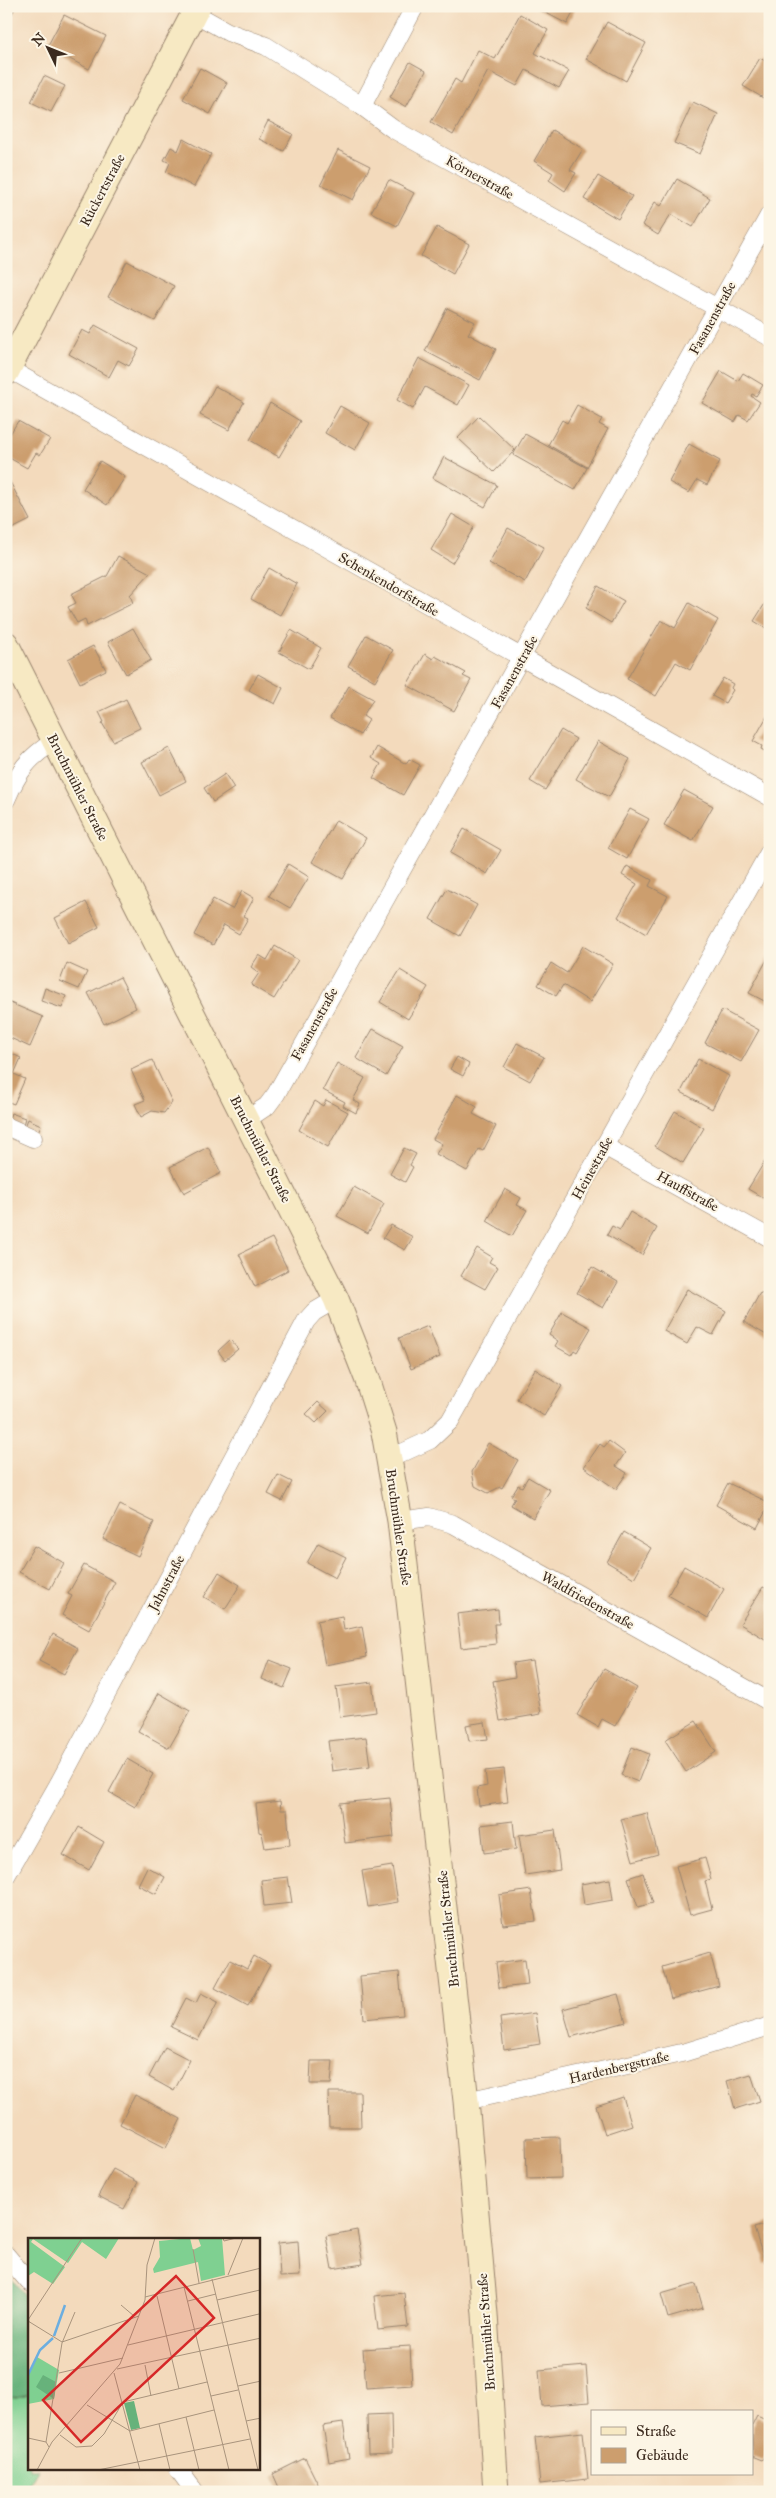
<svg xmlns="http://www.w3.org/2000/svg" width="776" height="2498" viewBox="0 0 776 2498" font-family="'IM FELL Great Primer',serif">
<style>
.green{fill:#7fd091;stroke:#5d7d58}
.forest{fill:#67b27b;stroke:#516e4c}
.building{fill:#cc9e6e}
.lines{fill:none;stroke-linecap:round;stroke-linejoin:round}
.street-casing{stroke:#97826d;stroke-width:19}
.secondary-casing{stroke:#97826d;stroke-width:27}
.street{stroke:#fff;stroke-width:18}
.secondary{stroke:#f7e9c3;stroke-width:25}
.labels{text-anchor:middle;stroke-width:4;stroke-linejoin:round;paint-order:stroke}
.street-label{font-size:14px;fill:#3b2a1e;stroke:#fcf5e5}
.inset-river{fill:none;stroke:#6caee0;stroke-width:2.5}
.inset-road{fill:none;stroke:#a9947d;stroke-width:1}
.view{fill:#d62828;fill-opacity:0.15;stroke:#d62828;stroke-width:2.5}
.inset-edge{fill:none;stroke:#3b2a1e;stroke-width:2.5}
</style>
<rect width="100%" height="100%" fill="#fcf5e5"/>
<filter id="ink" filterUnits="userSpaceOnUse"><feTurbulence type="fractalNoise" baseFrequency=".02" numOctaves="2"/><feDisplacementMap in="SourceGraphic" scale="10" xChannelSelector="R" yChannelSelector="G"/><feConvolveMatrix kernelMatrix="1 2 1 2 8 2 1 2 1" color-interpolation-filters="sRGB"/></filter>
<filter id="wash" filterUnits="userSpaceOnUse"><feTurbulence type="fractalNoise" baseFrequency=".0096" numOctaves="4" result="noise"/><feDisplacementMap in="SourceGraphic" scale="20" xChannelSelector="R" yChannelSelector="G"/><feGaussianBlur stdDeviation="1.12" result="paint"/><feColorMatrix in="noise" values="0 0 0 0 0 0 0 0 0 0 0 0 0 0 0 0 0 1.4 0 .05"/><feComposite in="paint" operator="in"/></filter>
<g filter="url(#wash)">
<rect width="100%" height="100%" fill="#f3dabc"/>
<!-- green -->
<polygon class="green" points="29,2394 29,2469 38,2469 24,2492 6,2492 6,2399"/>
<!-- forest -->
<polygon class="forest" points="6,2272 29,2300 29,2394 6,2399"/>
<g id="blocks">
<!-- building -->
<g class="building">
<polygon points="6,6 16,6 6,25"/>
<polygon points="533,6 577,6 567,24"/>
<polygon points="520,14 548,30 535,53 569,71 559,88 526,70 517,86 488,71 453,135 431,122 455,79 461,83 478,50 495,59"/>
<polygon points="64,15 106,36 89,69 47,47"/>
<polygon points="607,22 646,43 626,81 586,59"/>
<polygon points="760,58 770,64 770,102 743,86"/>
<polygon points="410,62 426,71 406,107 390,97"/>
<polygon points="200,68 227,83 210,114 183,99"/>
<polygon points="44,76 65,86 51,112 31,102"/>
<polygon points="693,102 718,114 700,154 674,143"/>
<polygon points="268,121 293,134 284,151 259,139"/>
<polygon points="552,130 583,149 570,170 576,173 565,191 549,180 553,173 534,161"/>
<polygon points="183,139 211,154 194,187 166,172 170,163 164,160 171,147 178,151"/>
<polygon points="338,150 370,166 353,200 321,184"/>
<polygon points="598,176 632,196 618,219 584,199"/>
<polygon points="677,179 710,198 693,227 671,214 658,235 642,225 655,202 661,206"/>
<polygon points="389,180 414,193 397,226 371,212"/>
<polygon points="437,227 469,244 453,274 421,256"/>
<polygon points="127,261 174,286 155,321 108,297"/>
<polygon points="447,308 475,322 468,334 496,349 480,380 425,351"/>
<polygon points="95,325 139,349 129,366 118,360 109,377 69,354 82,330 90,334"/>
<polygon points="419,358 469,385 458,405 425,387 413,409 397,400"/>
<polygon points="721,371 738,381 743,373 763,385 756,396 752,394 751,396 760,402 748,420 739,415 735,422 702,403"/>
<polygon points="215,386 244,402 229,430 200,415"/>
<polygon points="270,403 300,421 279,457 250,440"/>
<polygon points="577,405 602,419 599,424 608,429 587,467 548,445 562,420 567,423"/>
<polygon points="340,406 370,423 355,450 325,433"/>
<polygon points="479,416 515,450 494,472 458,438"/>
<polygon points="18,421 50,439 40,455 36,453 27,468 6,456 6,441"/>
<polygon points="525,434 587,468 575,490 513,455"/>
<polygon points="689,444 720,461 707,485 697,480 689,493 669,482"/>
<polygon points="444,457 497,485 485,507 433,478"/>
<polygon points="100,461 125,477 107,505 83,489"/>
<polygon points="9,480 30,520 6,532 6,481"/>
<polygon points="452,514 474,527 452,563 431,550"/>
<polygon points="508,528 544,547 525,582 489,563"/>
<polygon points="118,556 150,573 130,595 133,603 87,626 85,619 77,623 68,607 76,603 71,594 107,576"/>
<polygon points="269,568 297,584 280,615 251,599"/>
<polygon points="598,586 624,601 611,623 586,608"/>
<polygon points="766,602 770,604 769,630 754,621"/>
<polygon points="689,603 718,620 690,670 676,662 656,696 627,679 661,620 675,628"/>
<polygon points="133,628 151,660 126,674 108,642"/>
<polygon points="291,630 321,648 309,669 279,652"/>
<polygon points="366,635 393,650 375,681 348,666"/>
<polygon points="93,646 106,670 80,683 68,659"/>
<polygon points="425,654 433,659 435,656 466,673 463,676 471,680 454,711 407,685"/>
<polygon points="258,674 283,688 275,704 249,690"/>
<polygon points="723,678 733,684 731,688 733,690 725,703 712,696"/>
<polygon points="349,686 373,699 363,716 369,720 360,735 330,718"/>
<polygon points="126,699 140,728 113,741 102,723 104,722 99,712"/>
<polygon points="770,711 770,754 761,749 762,746 753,741"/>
<polygon points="561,730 576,739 545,790 530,781"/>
<polygon points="598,741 630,759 609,797 576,779"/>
<polygon points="377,747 406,764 409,759 420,765 403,795 373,778 381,764 371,758"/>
<polygon points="169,748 186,781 159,795 142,762"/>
<polygon points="225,774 234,788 213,802 204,788"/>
<polygon points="684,790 713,806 693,841 664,825"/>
<polygon points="630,809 649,819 627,859 608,848"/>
<polygon points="336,820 366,838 343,879 312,862"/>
<polygon points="464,829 501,850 487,874 450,853"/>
<polygon points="288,864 309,877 290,908 269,896"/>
<polygon points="627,866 652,880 649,886 668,896 646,934 618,917 637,884 622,875"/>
<polygon points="447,889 477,905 460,936 430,919"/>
<polygon points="242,891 254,898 244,916 248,918 239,934 224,925 213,945 194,935 213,899 232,909"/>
<polygon points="86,902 99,927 68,943 55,918"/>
<polygon points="275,946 298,960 274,999 251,985 259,973 251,967 259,955 267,960"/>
<polygon points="583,946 613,964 590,1002 563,985 556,996 538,985 551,963 567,973"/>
<polygon points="770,954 770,1004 749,993"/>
<polygon points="67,963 87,972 79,989 60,981"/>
<polygon points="400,970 428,987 408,1019 380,1002"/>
<polygon points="120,977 136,1008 104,1024 88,993"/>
<polygon points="45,988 66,996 62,1008 41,1001"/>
<polygon points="8,1002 43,1017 30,1047 6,1036"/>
<polygon points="722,1010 759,1030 741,1062 705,1043"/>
<polygon points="373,1029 403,1046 386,1076 356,1058"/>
<polygon points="517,1043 544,1057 530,1081 504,1067"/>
<polygon points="6,1051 21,1058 14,1074 25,1079 14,1104 6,1101"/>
<polygon points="457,1057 469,1064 463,1076 450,1069"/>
<polygon points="698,1059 729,1076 712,1109 681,1092"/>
<polygon points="152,1060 172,1102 164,1113 152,1111 141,1117 135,1104 145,1100 131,1070"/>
<polygon points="337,1063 365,1078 353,1100 360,1104 356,1113 343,1106 345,1102 323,1090"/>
<polygon points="457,1095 477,1107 473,1114 496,1126 483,1151 479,1149 467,1171 436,1154 442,1144 433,1139"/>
<polygon points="326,1100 348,1112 328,1147 299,1130 315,1101 323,1106"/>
<polygon points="675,1111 704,1128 683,1163 655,1146"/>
<polygon points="11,1113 25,1118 21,1131 7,1125"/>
<polygon points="28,1119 41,1125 36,1137 23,1132"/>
<polygon points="208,1147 221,1173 184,1193 170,1167"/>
<polygon points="404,1148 416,1154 410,1165 413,1167 405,1182 390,1174"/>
<polygon points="765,1161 770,1164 770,1202 748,1189"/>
<polygon points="354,1187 384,1204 368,1233 337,1216"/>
<polygon points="505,1189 521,1198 517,1205 527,1210 512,1236 487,1221"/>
<polygon points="630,1212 657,1228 642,1255 607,1235 612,1226 620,1230"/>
<polygon points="391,1225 413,1237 405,1250 383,1238"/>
<polygon points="272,1238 288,1270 255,1287 239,1254"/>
<polygon points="477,1248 492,1257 489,1262 498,1267 485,1289 461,1276"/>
<polygon points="592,1267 618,1282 603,1308 577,1293"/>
<polygon points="687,1289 726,1311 713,1335 697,1327 687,1344 664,1331"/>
<polygon points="760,1293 770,1298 768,1336 744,1322"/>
<polygon points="562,1312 591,1328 577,1352 574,1350 571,1355 555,1346 558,1341 549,1335"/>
<polygon points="428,1326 440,1357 411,1369 399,1338"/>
<polygon points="230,1340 238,1349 225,1360 218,1351"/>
<polygon points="535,1369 562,1386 544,1416 517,1399"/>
<polygon points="318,1402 328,1411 316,1423 306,1414"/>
<polygon points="609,1441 625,1453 616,1466 627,1473 616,1489 584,1467 600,1444 604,1447"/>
<polygon points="488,1443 518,1460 502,1488 500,1487 488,1493 475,1486 472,1472"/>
<polygon points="278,1475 292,1482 282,1501 268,1494"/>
<polygon points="528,1477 550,1490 533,1518 511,1505 515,1498 511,1496 518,1485 522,1487"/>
<polygon points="728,1483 770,1503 757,1528 716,1505"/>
<polygon points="120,1505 154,1522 138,1556 103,1539"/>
<polygon points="624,1532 651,1548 634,1578 607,1562"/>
<polygon points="318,1543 346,1557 335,1578 307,1563"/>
<polygon points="34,1546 64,1563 50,1589 19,1572"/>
<polygon points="84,1565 115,1582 89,1630 62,1615 72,1596 68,1594"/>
<polygon points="684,1566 724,1589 708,1618 668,1595"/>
<polygon points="219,1572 240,1585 225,1609 204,1597"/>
<polygon points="763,1587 770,1590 770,1642 740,1624"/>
<polygon points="498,1609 499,1624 494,1624 496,1644 461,1648 457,1614"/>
<polygon points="342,1616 344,1630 362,1626 367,1657 325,1665 317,1621"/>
<polygon points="53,1634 78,1648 64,1674 39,1661"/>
<polygon points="269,1660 292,1669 284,1688 262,1679"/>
<polygon points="532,1660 541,1714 500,1721 493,1681 515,1677 513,1663"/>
<polygon points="604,1669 637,1688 615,1726 602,1719 598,1727 577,1715"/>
<polygon points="372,1682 376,1712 340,1717 336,1687"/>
<polygon points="159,1693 190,1711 169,1748 138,1731"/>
<polygon points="696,1721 716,1752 686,1772 665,1740"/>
<polygon points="485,1722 488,1739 469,1741 466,1725"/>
<polygon points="366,1737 370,1766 332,1771 328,1741"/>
<polygon points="632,1747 649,1754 638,1782 621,1775"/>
<polygon points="127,1759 153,1774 135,1807 109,1792"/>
<polygon points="504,1769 508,1802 479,1806 477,1788 487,1786 485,1771"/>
<polygon points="390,1798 394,1837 345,1843 340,1803"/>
<polygon points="280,1801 281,1810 287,1810 290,1845 265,1848 262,1833 259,1832 256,1804"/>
<polygon points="647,1813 658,1854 633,1861 621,1819"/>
<polygon points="513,1821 516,1849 484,1853 481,1825"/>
<polygon points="79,1827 104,1842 89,1870 63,1855"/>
<polygon points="555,1830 560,1870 525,1875 519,1835"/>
<polygon points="705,1858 711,1879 705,1881 712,1909 690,1915 676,1866"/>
<polygon points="392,1866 398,1902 368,1907 362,1871"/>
<polygon points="147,1867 165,1877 156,1894 138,1885"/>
<polygon points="643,1873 653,1903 638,1907 628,1878"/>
<polygon points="288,1877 292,1903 264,1906 261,1880"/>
<polygon points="610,1879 613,1900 584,1905 581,1884"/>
<polygon points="531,1890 536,1921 503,1925 499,1895"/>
<polygon points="710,1953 719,1986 671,1999 662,1967"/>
<polygon points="254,1956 270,1965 248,2006 215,1988 230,1960 247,1969"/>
<polygon points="525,1959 528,1985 499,1988 496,1963"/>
<polygon points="399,1972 403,2015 364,2019 360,1976"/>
<polygon points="201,1993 218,2002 198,2040 171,2027 186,1998 196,2003"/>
<polygon points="618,1994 626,2022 571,2037 563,2009"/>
<polygon points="535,2013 540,2044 504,2050 500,2018"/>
<polygon points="165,2047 190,2060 174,2091 149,2077"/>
<polygon points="311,2061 333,2061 331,2084 310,2084"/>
<polygon points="751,2074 760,2101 735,2109 727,2081"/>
<polygon points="328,2092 360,2092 361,2127 329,2127"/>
<polygon points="135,2095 181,2119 166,2148 120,2124"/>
<polygon points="623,2097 632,2125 605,2134 596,2106"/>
<polygon points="560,2137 561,2178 527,2179 526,2138"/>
<polygon points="113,2169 138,2182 124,2209 98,2196"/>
<polygon points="770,2223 770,2261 765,2263 754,2228"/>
<polygon points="357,2230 363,2264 332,2269 326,2236"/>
<polygon points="298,2241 300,2276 280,2277 278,2243"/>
<polygon points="696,2284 703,2308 668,2318 661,2294"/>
<polygon points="404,2293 408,2327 378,2330 374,2296"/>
<polygon points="410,2346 412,2385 366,2388 363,2349"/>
<polygon points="586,2366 589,2402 542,2406 539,2370"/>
<polygon points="391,2414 392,2453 368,2454 367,2415"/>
<polygon points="757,2416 770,2422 770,2444 762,2460 752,2456 752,2426"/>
<polygon points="343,2423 349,2458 329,2462 323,2426"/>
<polygon points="583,2432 588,2479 540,2484 535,2437"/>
<polygon points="305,2458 322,2492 281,2492 273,2474"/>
</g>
</g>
</g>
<g filter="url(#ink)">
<use href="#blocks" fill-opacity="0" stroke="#97826d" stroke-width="1"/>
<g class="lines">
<!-- street casing -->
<g class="street-casing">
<g id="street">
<polyline points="194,13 228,32 266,46 362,106 393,129 770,337"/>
<polyline points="362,106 415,6"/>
<polyline points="9,369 770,797"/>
<path d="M6,800C18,772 28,757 55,741"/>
<polyline points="246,1120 267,1106 276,1094 770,214"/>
<polyline points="6,1126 33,1138"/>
<polyline points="604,1146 770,1238"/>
<polyline points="389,1459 430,1440 450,1421 770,851"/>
<polyline points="400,1521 429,1517 453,1524 770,1702"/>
<polyline points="6,1876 58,1785 306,1321 314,1312 336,1299"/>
<polyline points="466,2101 686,2052 770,2026"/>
<polyline points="6,2255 29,2282"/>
<polyline points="178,2469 195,2492"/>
</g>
</g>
<!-- secondary casing -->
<g class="secondary-casing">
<g id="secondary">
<polyline points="6,373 198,6"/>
<polyline points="6,644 336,1299 367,1378 384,1432 400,1521 466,2101 485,2314 496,2492"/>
</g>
</g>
<!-- street -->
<use href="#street" class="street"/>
<!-- secondary -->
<use href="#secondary" class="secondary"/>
</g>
</g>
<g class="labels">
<!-- street labels -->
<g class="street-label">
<text transform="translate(480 177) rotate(29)" y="5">Körnerstraße</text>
<text transform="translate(102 190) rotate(-62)" y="5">Rückertstraße</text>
<text transform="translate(712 318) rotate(-61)" y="5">Fasanenstraße</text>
<text transform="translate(389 584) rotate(30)" y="5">Schenkendorfstraße</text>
<text transform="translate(514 672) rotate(-61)" y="5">Fasanenstraße</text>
<text transform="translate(78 787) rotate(63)" y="5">Bruchmühler Straße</text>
<text transform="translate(314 1024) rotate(-61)" y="5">Fasanenstraße</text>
<text transform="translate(261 1149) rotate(63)" y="5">Bruchmühler Straße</text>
<text transform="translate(592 1168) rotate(-61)" y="5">Heinestraße</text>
<text transform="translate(688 1191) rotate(29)" y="5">Hauffstraße</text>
<text transform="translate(399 1527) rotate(82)" y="5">Bruchmühler Straße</text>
<text transform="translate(166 1583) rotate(-62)" y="5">Jahnstraße</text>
<text transform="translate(588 1600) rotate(29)" y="5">Waldfriedenstraße</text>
<text transform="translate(448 1929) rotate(-96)" y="5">Bruchmühler Straße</text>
<text transform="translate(619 2067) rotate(-13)" y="5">Hardenbergstraße</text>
<text transform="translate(486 2332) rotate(-94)" y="5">Bruchmühler Straße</text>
</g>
</g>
<!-- overview -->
<g transform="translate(28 2238)">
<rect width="232" height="232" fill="#f3dabc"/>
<path d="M0,0H91L78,21L54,4L40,25L5,1L3,4L37,29L25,46L6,34L0,38ZM162,0L165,12L173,8L170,0H194L197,37L173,43L170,24L126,35L125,31L132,19L131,3ZM9,119L31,132L26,161L0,166V137Z" fill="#7fd091"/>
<path d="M15,137L28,144L26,161L8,149ZM106,163L112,190L103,192L96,165Z" fill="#67b27b"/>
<path class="inset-river" d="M26,98L37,67M0,137L12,112L25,100"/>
<path class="inset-road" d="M195,0L196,3L208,0M165,11L171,45M200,37L215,0M184,41L230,232M156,49L201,232M129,58L151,151M117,59L233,30M189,62L232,52M160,63L188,56M93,67L106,78M0,82L54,0M0,83L34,104L111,78M100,107L231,76M117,127L123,158M89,131L233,100M31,135L95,120M86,135L112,232M210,148L233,143M183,158L210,152M95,164L179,144M59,167L102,193L186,172M158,179L171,232M218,183L233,180M131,186L142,232M32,197L48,209L64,208L76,196L95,164M0,200L18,204M21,209L18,204L34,105L47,74M9,232L24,204L92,126L117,62L119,27L127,0M70,232L222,201"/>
<path class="view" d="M148,38L186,80L53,204L15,162Z"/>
<rect width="232" height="232" class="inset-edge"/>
</g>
<!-- margin -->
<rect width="776" height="2498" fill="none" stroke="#fcf5e5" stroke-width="25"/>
<!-- legend -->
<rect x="591" y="2410" width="162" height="65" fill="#fcf5e5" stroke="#afa495"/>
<rect x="601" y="2427" width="25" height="8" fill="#f7e9c3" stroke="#afa495"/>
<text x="636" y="2436" font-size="15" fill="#3b2a1e">Straße</text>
<rect x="601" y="2448" width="25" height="15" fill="#cc9e6e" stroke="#afa495"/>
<text x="636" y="2460" font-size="15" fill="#3b2a1e">Gebäude</text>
<!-- north arrow -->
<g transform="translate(48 48) rotate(313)" stroke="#fcf5e5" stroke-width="4" paint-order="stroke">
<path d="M0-4L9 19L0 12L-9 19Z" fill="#3b2a1e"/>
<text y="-8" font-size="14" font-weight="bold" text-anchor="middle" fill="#3b2a1e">N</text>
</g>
</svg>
